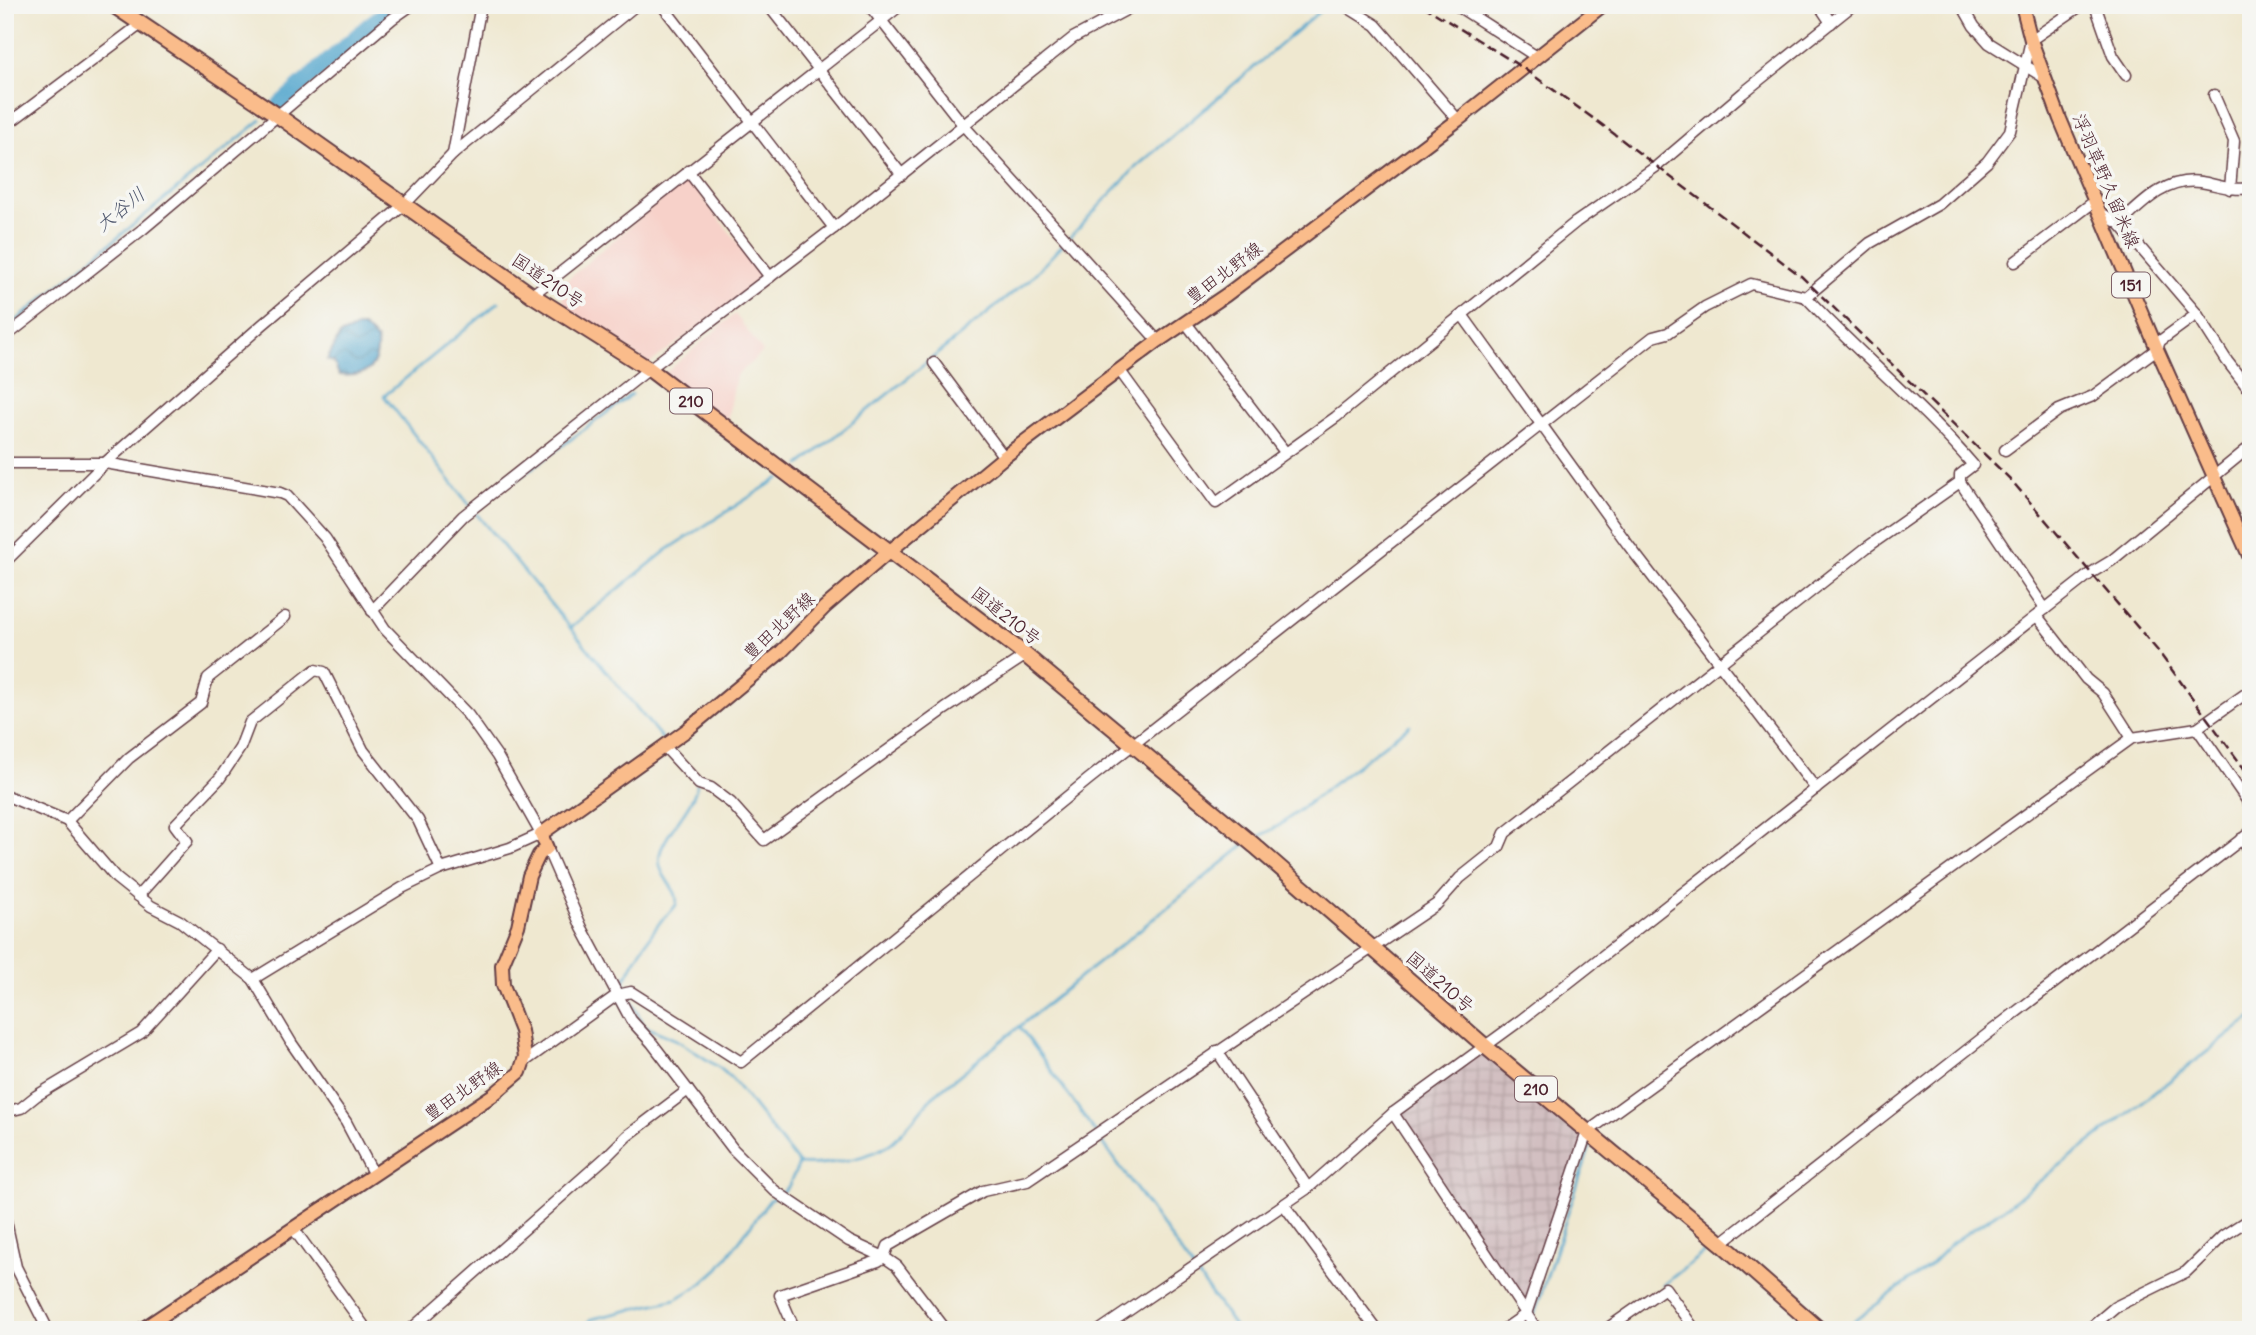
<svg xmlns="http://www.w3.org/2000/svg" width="2256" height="1335" viewBox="0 0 2256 1335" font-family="Delius,'Klee One',sans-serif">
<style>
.built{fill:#f7d1c9}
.industrial{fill:url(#industrial-grid)}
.water{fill:url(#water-waves);stroke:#4e627c;stroke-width:2}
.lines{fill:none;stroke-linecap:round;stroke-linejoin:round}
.stream{stroke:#52a6cd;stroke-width:2.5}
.river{stroke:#52a6cd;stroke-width:16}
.minor-casing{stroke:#633d44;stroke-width:13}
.major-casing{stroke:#633d44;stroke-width:16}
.highway-casing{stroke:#633d44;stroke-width:18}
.minor{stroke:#fff;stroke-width:10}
.major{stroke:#fabc8b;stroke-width:12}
.highway{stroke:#fabc8b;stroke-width:14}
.rail{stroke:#4a1f2b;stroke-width:2.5;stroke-dasharray:10 5;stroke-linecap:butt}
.labels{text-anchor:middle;stroke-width:7;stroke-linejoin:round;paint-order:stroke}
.shield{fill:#f6f6f2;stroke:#7e6067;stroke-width:2}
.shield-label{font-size:16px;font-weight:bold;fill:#4a1f2b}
.street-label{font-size:18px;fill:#4a1f2b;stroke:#f6f6f2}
.water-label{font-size:19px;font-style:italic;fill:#4d556c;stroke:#f6f6f2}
</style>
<defs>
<pattern id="industrial-grid" width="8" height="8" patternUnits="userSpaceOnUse" patternTransform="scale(1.75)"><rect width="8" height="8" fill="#d2bfc1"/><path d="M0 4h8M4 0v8" fill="none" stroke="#b6a4a6"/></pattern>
<pattern id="water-waves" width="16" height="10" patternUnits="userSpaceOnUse" patternTransform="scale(1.75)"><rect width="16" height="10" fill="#52a6cd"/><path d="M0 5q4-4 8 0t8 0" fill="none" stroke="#4687a7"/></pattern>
</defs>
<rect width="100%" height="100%" fill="#f6f6f2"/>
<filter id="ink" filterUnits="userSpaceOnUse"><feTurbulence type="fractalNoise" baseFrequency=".0143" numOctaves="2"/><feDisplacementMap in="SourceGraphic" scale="14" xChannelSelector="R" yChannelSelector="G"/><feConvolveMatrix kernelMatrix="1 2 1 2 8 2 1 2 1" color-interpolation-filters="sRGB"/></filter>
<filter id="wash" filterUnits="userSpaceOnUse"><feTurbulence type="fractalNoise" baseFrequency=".00686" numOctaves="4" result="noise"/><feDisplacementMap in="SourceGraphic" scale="28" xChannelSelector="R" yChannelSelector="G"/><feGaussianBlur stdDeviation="1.57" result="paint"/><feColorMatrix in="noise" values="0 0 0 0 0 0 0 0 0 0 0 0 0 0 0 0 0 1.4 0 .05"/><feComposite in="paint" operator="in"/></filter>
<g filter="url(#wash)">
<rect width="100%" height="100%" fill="#efe8d0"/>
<!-- built -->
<g class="built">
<polygon points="687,178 765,277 649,364 563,306 562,284"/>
<polygon points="735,314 763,352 736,376 727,421 663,375"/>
</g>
<!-- industrial -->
<polygon class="industrial" points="1486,1047 1587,1132 1526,1314 1393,1113"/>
<!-- water -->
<path class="water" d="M357,327H363L377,340C379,367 367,378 339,375L334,362L327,360L340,335Z"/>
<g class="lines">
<!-- stream -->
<g class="stream">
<polyline points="1070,237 1136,167 1327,5"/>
<polyline points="5,330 261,120"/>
<polyline points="800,465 1030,279 1065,242"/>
<polyline points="516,480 632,394"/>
<polyline points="470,506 384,396 499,302"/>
<polyline points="474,511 664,741"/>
<polyline points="570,628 667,550 779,478"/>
<polyline points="1255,839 1280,825 1410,725"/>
<polyline points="2231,841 2251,826"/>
<path d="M627,990L624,981C635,960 646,940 661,921C665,916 673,910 676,905C682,888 652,876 661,850C669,827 693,808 697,784"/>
<path d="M629,996L644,1026L677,1040L721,1069L732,1079L799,1164C824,1166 870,1159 891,1143C906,1130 919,1112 932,1097L1246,844"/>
<polyline points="1020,1027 1237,1330"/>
<polyline points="1663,1285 1712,1246"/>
<polyline points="1531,1315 1535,1312 1591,1144"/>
<polyline points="579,1330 592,1319 676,1299 700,1285 719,1268 769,1201 788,1187 799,1164"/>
<polyline points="1842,1330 1930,1265 1952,1243 2010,1204 2251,1018"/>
</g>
<!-- river -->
<polyline class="river" points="280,104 369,25 396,5"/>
</g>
</g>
<g filter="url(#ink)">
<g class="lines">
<!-- minor casing -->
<g class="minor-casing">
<g id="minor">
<polyline points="662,5 834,228"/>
<polyline points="768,5 902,175"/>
<polyline points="869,5 964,126 1158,341"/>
<polyline points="1344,5 1376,25 1458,120"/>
<polyline points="1456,5 1537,57"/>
<polyline points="1819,5 1831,23"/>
<polyline points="1962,5 1974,26 1989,43 2045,78"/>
<polyline points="2095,5 2113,56 2126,75"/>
<polyline points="2214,95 2234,141 2230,189"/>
<polyline points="5,126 141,24"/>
<polyline points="453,154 481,5"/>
<polyline points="688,171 770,277"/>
<polyline points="2101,213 2120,224 2197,314 2227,361 2251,392"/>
<path d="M2120,224C2143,202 2167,177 2201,182C2218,185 2233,191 2251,188"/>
<polyline points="2015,262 2095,201"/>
<polyline points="532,295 901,5"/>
<path d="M1806,297C1860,355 1922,405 1973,465L1960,475V482L2045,609"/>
<polyline points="1463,316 1629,546 1816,789"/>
<polyline points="1186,323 1285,452"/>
<polyline points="5,337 143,229 392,19 412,5"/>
<polyline points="934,363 1004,457"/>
<polyline points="1120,371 1216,503 1336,417 1576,222 1657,166 1743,93 1853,5"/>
<polyline points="2005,450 2059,410 2093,396 2157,349 2160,341 2197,314"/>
<polyline points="5,463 105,463 280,493 287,496 325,538 385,629 468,715 497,756 541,834 510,848 441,869 402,888 253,979"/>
<polyline points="5,562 105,463 262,325 405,204 453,154 636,5"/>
<polyline points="372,611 463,516 649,369 834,228 1073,38 1135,5"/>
<polyline points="2037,616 2086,679 2103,693 2132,738"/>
<polyline points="2197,728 2251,806"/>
<polyline points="665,747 699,784 711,788 731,803 764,840 945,709 1026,655"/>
<polyline points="5,795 67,821 116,878 151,906 180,921 253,979 292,1044 346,1122 373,1173"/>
<polyline points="67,821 129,758 201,703 208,678 285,617"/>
<polyline points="2241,839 2251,852"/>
<polyline points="547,848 582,928 631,1020 652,1043 733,1149 775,1191 849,1241 884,1257 897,1266 946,1330"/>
<polyline points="138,896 187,841 175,825 220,778 240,748 250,722 315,670 324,672 363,750 418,820 441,869"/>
<polyline points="1217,1051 1308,1188"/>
<polyline points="524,1062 617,995 631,992 741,1062 1089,779 1653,337 1668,333 1705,307 1751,284 1806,297 1870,243 1939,204 1987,162 2010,131 2031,40 2082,5"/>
<polyline points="5,1112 21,1108 36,1096 141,1033 217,949"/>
<polyline points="1393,1113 1537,1330"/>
<polyline points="1284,1205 1377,1330"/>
<polyline points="5,1217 16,1267 48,1330"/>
<polyline points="293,1228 367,1330"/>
<polyline points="1721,1243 1994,1029 2251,832"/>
<polyline points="410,1330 605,1158 627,1136 688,1090"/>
<polyline points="795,1330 780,1295 878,1261 884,1257 888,1246 983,1191 1027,1181 1437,904 1460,878 1499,847 1505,833 1866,548 1960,482"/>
<polyline points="1100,1330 1308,1188 1393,1113 1521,1020 2091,573 2111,561 2251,446"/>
<polyline points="1503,1330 1526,1314 1587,1132 2132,738 2197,728 2251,690"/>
<polyline points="1605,1330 1665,1288 1695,1330"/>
<polyline points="2088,1330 2115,1307 2186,1272 2223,1236 2251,1218"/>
</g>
</g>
<!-- major casing -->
<g class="major-casing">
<g id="major">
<polyline points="2022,5 2031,40 2060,119 2157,349 2251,560"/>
<polyline points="141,1330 493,1095 520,1072 525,1057 521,1031 503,985 502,965 518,926 529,876 539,855 547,848 541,834 687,730 781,652 825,607 890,551 1004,457 1158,341 1226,295 1458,120 1603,5"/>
</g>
</g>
<!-- highway casing -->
<g class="highway-casing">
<polyline id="highway" points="113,5 277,115 532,295 649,369 1018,649 1255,846 1486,1047 1721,1243 1820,1330"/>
</g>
<!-- minor -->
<use href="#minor" class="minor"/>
<!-- major -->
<use href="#major" class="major"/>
<!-- highway -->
<use href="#highway" class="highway"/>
<!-- rail -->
<polyline class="rail" points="1422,5 1523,68 1601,124 1801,276 2011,480 2158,651 2251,778"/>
</g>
</g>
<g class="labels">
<!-- shield labels -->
<g class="shield">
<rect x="2112" y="272.5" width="38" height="25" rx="5"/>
<rect x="670" y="388.5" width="42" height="25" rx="5"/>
<rect x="1515" y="1076.5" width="42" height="25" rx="5"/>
</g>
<g class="shield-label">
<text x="2131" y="291">151</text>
<text x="691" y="407">210</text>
<text x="1536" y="1095">210</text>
</g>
<!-- street labels -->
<g class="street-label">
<text transform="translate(2106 181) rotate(67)" y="6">浮羽草野久留米線</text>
<text transform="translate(1224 273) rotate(-37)" y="6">豊田北野線</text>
<text transform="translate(548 281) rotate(34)" y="6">国道210号</text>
<text transform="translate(1006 616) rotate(38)" y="6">国道210号</text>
<text transform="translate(779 626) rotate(-43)" y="6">豊田北野線</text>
<text transform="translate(1440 982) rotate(41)" y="6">国道210号</text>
<text transform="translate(463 1091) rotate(-35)" y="6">豊田北野線</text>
</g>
<!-- water labels -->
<g class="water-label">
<text transform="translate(120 209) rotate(-39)" y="7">大谷川</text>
</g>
</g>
<!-- margin -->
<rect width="2256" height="1335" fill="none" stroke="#f6f6f2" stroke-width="28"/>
</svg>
